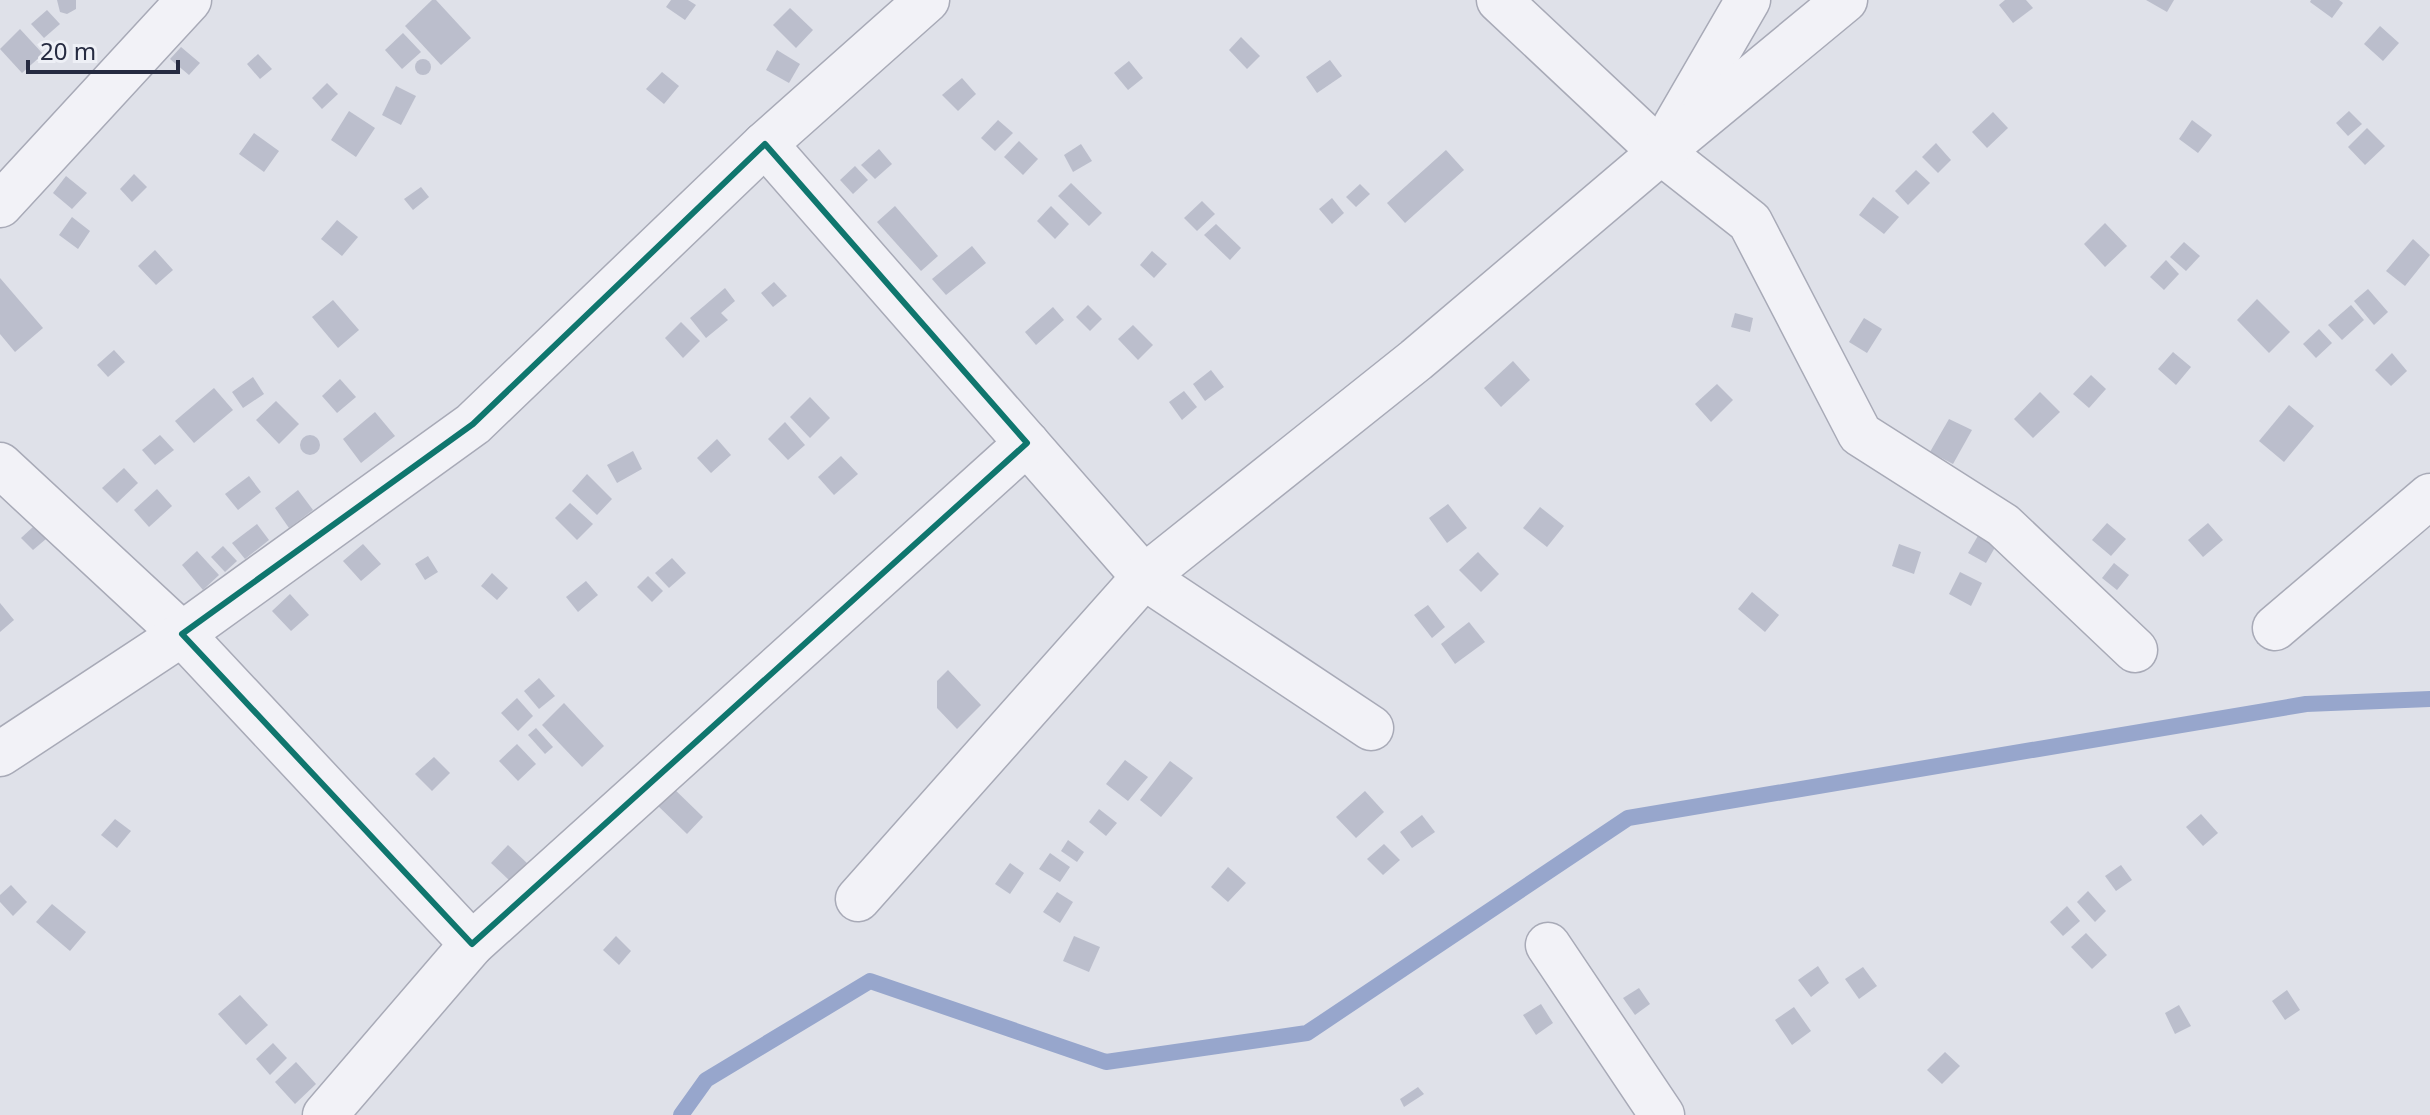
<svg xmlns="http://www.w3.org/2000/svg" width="2430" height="1115" viewBox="0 0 2430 1115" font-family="'Noto Sans',sans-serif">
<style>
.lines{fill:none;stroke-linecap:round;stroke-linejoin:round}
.stream{stroke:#97a6cc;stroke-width:16}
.building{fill:#bbbecc}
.street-casing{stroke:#a8aab7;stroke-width:47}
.street{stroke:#f2f2f7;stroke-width:44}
.marked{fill:none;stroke:#0f766e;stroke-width:6;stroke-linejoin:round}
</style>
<rect width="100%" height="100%" fill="#dfe1e9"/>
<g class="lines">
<!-- stream -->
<polyline class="stream" points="681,1115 706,1080 870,981 1106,1062 1307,1033 1628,818 2306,704 2430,699"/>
</g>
<!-- building -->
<g class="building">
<polygon points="57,0 76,0 76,9 67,14 60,12"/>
<polygon points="432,0 436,0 471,38 441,65 405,26"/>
<polygon points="671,0 688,0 696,5 685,20 666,7"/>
<polygon points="2005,0 2026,0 2033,8 2013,23 1999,5"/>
<polygon points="2146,0 2174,0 2167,12"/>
<polygon points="2311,0 2339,0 2343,3 2332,18 2310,2"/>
<polygon points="790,8 813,30 796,48 773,25"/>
<polygon points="47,10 60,24 44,38 31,24"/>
<polygon points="2380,26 2399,43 2383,61 2364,44"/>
<polygon points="20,29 43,54 22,73 0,49"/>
<polygon points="403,33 421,52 402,69 385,50"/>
<polygon points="1241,37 1260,56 1247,69 1229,50"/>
<polygon points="181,47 200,63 189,75 170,59"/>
<polygon points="777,50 800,64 789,83 766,70"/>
<polygon points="258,54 272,69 260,79 247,64"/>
<circle cx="423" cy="67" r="8"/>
<polygon points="1330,60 1342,76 1317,93 1306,77"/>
<polygon points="1129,61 1143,78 1128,90 1114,73"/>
<polygon points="662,72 679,86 664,104 646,89"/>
<polygon points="962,78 976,94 958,111 942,95"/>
<polygon points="327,83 338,94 322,109 312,98"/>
<polygon points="396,86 416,96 401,125 382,115"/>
<polygon points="349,111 375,128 356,157 331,140"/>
<polygon points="2349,111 2362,124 2348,136 2336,123"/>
<polygon points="1993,112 2008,128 1987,148 1972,132"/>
<polygon points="998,120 1013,133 995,151 981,138"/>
<polygon points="2192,120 2212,135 2198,153 2179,139"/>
<polygon points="2367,128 2385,146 2365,165 2348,147"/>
<polygon points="254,133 279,151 264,172 239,154"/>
<polygon points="1019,141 1038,159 1023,175 1004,157"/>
<polygon points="1936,143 1951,160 1938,173 1922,157"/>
<polygon points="1081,144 1092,161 1073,172 1064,155"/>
<polygon points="879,149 892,164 875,179 861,165"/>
<polygon points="1446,150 1464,170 1405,223 1387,203"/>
<polygon points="855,166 868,180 853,194 840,180"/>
<polygon points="1916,170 1930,183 1908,205 1895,191"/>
<polygon points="134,174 147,187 132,202 120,189"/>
<polygon points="66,176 87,193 72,209 53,193"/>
<polygon points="1071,183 1102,213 1089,226 1058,196"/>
<polygon points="1360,184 1370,194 1356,207 1346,197"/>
<polygon points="421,187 429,197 413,210 404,199"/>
<polygon points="1873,197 1899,217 1884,234 1859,215"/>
<polygon points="1332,198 1344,213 1332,224 1319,209"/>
<polygon points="1202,201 1215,214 1197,231 1184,218"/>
<polygon points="895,206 938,256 921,271 877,222"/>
<polygon points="1051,206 1069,224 1055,239 1037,221"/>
<polygon points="72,217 90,231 78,249 59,235"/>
<polygon points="337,220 358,237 342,256 321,239"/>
<polygon points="2105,223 2127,246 2105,267 2084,244"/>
<polygon points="1216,224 1241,248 1230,260 1204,235"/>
<polygon points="2413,239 2430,255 2405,286 2386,271"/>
<polygon points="2184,242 2200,256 2186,271 2170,257"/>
<polygon points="972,246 986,263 946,295 932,279"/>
<polygon points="155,250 173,270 156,285 138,266"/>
<polygon points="1152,251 1167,264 1154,278 1140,265"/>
<polygon points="2166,260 2179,274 2164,290 2150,277"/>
<polygon points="0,278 43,328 15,352 0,334"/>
<polygon points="774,282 787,296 773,307 761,293"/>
<polygon points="725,288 735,301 721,313 728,320 706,338 690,318"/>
<polygon points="2368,289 2388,312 2374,325 2354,301"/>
<polygon points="2257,299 2290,332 2269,353 2237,320"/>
<polygon points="333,300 359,330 338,348 312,317"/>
<polygon points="1088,305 1102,319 1090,331 1076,317"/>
<polygon points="2351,305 2364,320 2342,340 2328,325"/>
<polygon points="1053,307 1064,320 1036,345 1025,332"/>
<polygon points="1735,313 1753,318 1750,332 1731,327"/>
<polygon points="1864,318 1882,329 1867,353 1849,342"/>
<polygon points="681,322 700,341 683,358 665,338"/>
<polygon points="1133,325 1153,345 1138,360 1118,339"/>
<polygon points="2319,329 2332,343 2316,358 2303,344"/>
<polygon points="114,350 125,362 108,377 97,365"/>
<polygon points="2173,352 2191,367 2176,385 2158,369"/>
<polygon points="2392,353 2407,371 2391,386 2375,370"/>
<polygon points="1513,361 1530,380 1501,407 1484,388"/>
<polygon points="1211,370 1224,387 1205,401 1193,384"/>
<polygon points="2091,375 2106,389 2089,408 2073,394"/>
<polygon points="253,377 264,394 243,408 232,392"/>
<polygon points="340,379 356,397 337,413 322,396"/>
<polygon points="1717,384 1733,400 1711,422 1695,404"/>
<polygon points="214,388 233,410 194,443 175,421"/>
<polygon points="1184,391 1197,407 1182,420 1169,402"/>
<polygon points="2040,392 2060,412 2033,438 2014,419"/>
<polygon points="810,397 830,418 810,438 790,417"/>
<polygon points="276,401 299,424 279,444 256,420"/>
<polygon points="2289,405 2314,426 2284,462 2259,441"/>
<polygon points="375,412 395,436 361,463 343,439"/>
<polygon points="1949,419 1972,430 1953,464 1930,452"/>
<polygon points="785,422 805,445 788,460 768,439"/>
<polygon points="160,435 174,450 155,465 142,450"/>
<circle cx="310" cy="445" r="10"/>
<polygon points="717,439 731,455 711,473 697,458"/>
<polygon points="633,451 642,469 617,483 607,465"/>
<polygon points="841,456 858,474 834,495 818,477"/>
<polygon points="124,468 138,483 117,503 102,488"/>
<polygon points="587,474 612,499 597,515 572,491"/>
<polygon points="249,476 261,492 238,510 225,494"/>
<polygon points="157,489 172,506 149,527 134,510"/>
<polygon points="298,490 313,510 289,528 275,508"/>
<polygon points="570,503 593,524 577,540 555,518"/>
<polygon points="1448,504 1467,528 1447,543 1429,518"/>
<polygon points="1540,507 1564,526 1547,547 1523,528"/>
<polygon points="2107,523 2126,539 2111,556 2092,540"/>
<polygon points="2208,523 2223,540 2203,557 2188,540"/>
<polygon points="257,524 269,540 245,559 232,543"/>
<polygon points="34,526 46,539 33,550 21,538"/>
<polygon points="1979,534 1997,544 1986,563 1968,553"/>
<polygon points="363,544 381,564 361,581 343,561"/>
<polygon points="1899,544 1921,552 1914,574 1892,566"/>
<polygon points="223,546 237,561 225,572 211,557"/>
<polygon points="197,551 219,575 203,590 182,565"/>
<polygon points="1478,552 1499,574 1481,592 1459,570"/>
<polygon points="428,556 438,572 425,580 415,564"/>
<polygon points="672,558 686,573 669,588 655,573"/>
<polygon points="2114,563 2129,575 2117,590 2102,578"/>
<polygon points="1960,572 1982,583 1971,606 1949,594"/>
<polygon points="492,573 508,588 497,600 481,586"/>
<polygon points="648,576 663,591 652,602 637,587"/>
<polygon points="586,581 598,595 578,612 566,597"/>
<polygon points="1752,592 1779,615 1765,632 1738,609"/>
<polygon points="290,594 309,615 291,631 272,611"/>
<polygon points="0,603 14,620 0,632"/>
<polygon points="1428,605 1445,627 1432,638 1414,615"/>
<polygon points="1469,622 1485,642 1455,664 1441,644"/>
<polygon points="948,670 981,705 957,729 937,708 937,681"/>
<polygon points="539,678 555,696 539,709 524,691"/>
<polygon points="517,698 533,716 518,731 501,713"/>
<polygon points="564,703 604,746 582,767 542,725"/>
<polygon points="536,728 553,747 545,754 528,735"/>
<polygon points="517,744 536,764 518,781 499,761"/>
<polygon points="434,757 450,773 432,791 415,774"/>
<polygon points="1125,760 1148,777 1128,801 1106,784"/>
<polygon points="1170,761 1193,778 1161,817 1140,800"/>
<polygon points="670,785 703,817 687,834 654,802"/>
<polygon points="1365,791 1384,812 1356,838 1336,817"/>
<polygon points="1099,809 1117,823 1106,836 1089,822"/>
<polygon points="2201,814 2218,833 2203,846 2186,827"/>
<polygon points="1422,815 1435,832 1412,848 1400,832"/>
<polygon points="115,819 131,831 117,848 101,835"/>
<polygon points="1068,840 1084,852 1077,862 1061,851"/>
<polygon points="1384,844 1400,860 1383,875 1367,859"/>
<polygon points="508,845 528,864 510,881 491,863"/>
<polygon points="1050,853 1070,867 1060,882 1039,869"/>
<polygon points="1010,863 1024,873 1010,894 995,884"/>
<polygon points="2121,865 2132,880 2116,891 2105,876"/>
<polygon points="1228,867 1246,883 1228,902 1211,887"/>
<polygon points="11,885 27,902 13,916 0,902 0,895"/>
<polygon points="2088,891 2106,911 2095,922 2077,902"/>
<polygon points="1057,892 1073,902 1060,923 1043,912"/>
<polygon points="52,904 86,932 70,951 36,922"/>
<polygon points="2067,906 2080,921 2063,936 2050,922"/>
<polygon points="2086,933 2107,955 2092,969 2071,947"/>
<polygon points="616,936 631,951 619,965 603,950"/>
<polygon points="1074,936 1100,947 1089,972 1063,961"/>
<polygon points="1818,966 1829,983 1811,997 1798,980"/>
<polygon points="1863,967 1877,986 1859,999 1845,979"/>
<polygon points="1639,988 1650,1004 1635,1015 1623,998"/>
<polygon points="2287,990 2300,1010 2285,1020 2272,1001"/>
<polygon points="240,995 268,1025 246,1045 218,1014"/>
<polygon points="1541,1004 1553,1023 1536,1035 1523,1015"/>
<polygon points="2179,1005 2191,1026 2175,1034 2165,1013"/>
<polygon points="1794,1007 1811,1031 1792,1045 1775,1020"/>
<polygon points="273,1043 287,1058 270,1075 256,1059"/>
<polygon points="1945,1052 1960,1066 1942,1084 1927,1070"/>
<polygon points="296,1062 316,1084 295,1104 275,1082"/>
<polygon points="1418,1087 1424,1094 1404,1107 1400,1099"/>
</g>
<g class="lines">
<!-- street casing -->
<g class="street-casing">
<g id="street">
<polyline points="1499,0 1661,152 1750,222 1860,434 2003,525 2135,650"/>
<polyline points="1675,126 1748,0"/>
<polyline points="765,144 1144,577 1371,728"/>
<polyline points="0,205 189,0"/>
<polyline points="0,465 182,634 472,944"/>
<polyline points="2275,628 2430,496"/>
<polyline points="0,754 182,634 473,424 765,144 927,0"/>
<polyline points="858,899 1144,577 1416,360 1661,152 1845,0"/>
<polyline points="1548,945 1662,1115"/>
<polyline points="325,1115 472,944 1027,443"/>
</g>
</g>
<!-- street -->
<use href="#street" class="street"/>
</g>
<!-- marked area -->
<path class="marked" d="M765,144L1027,443L472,944L182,634L473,424Z"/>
<!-- scale -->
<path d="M28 60v12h150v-12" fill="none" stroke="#262b41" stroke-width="4"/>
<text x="40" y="60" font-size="24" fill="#262b41" stroke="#eef0f6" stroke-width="6" paint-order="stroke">20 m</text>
</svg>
